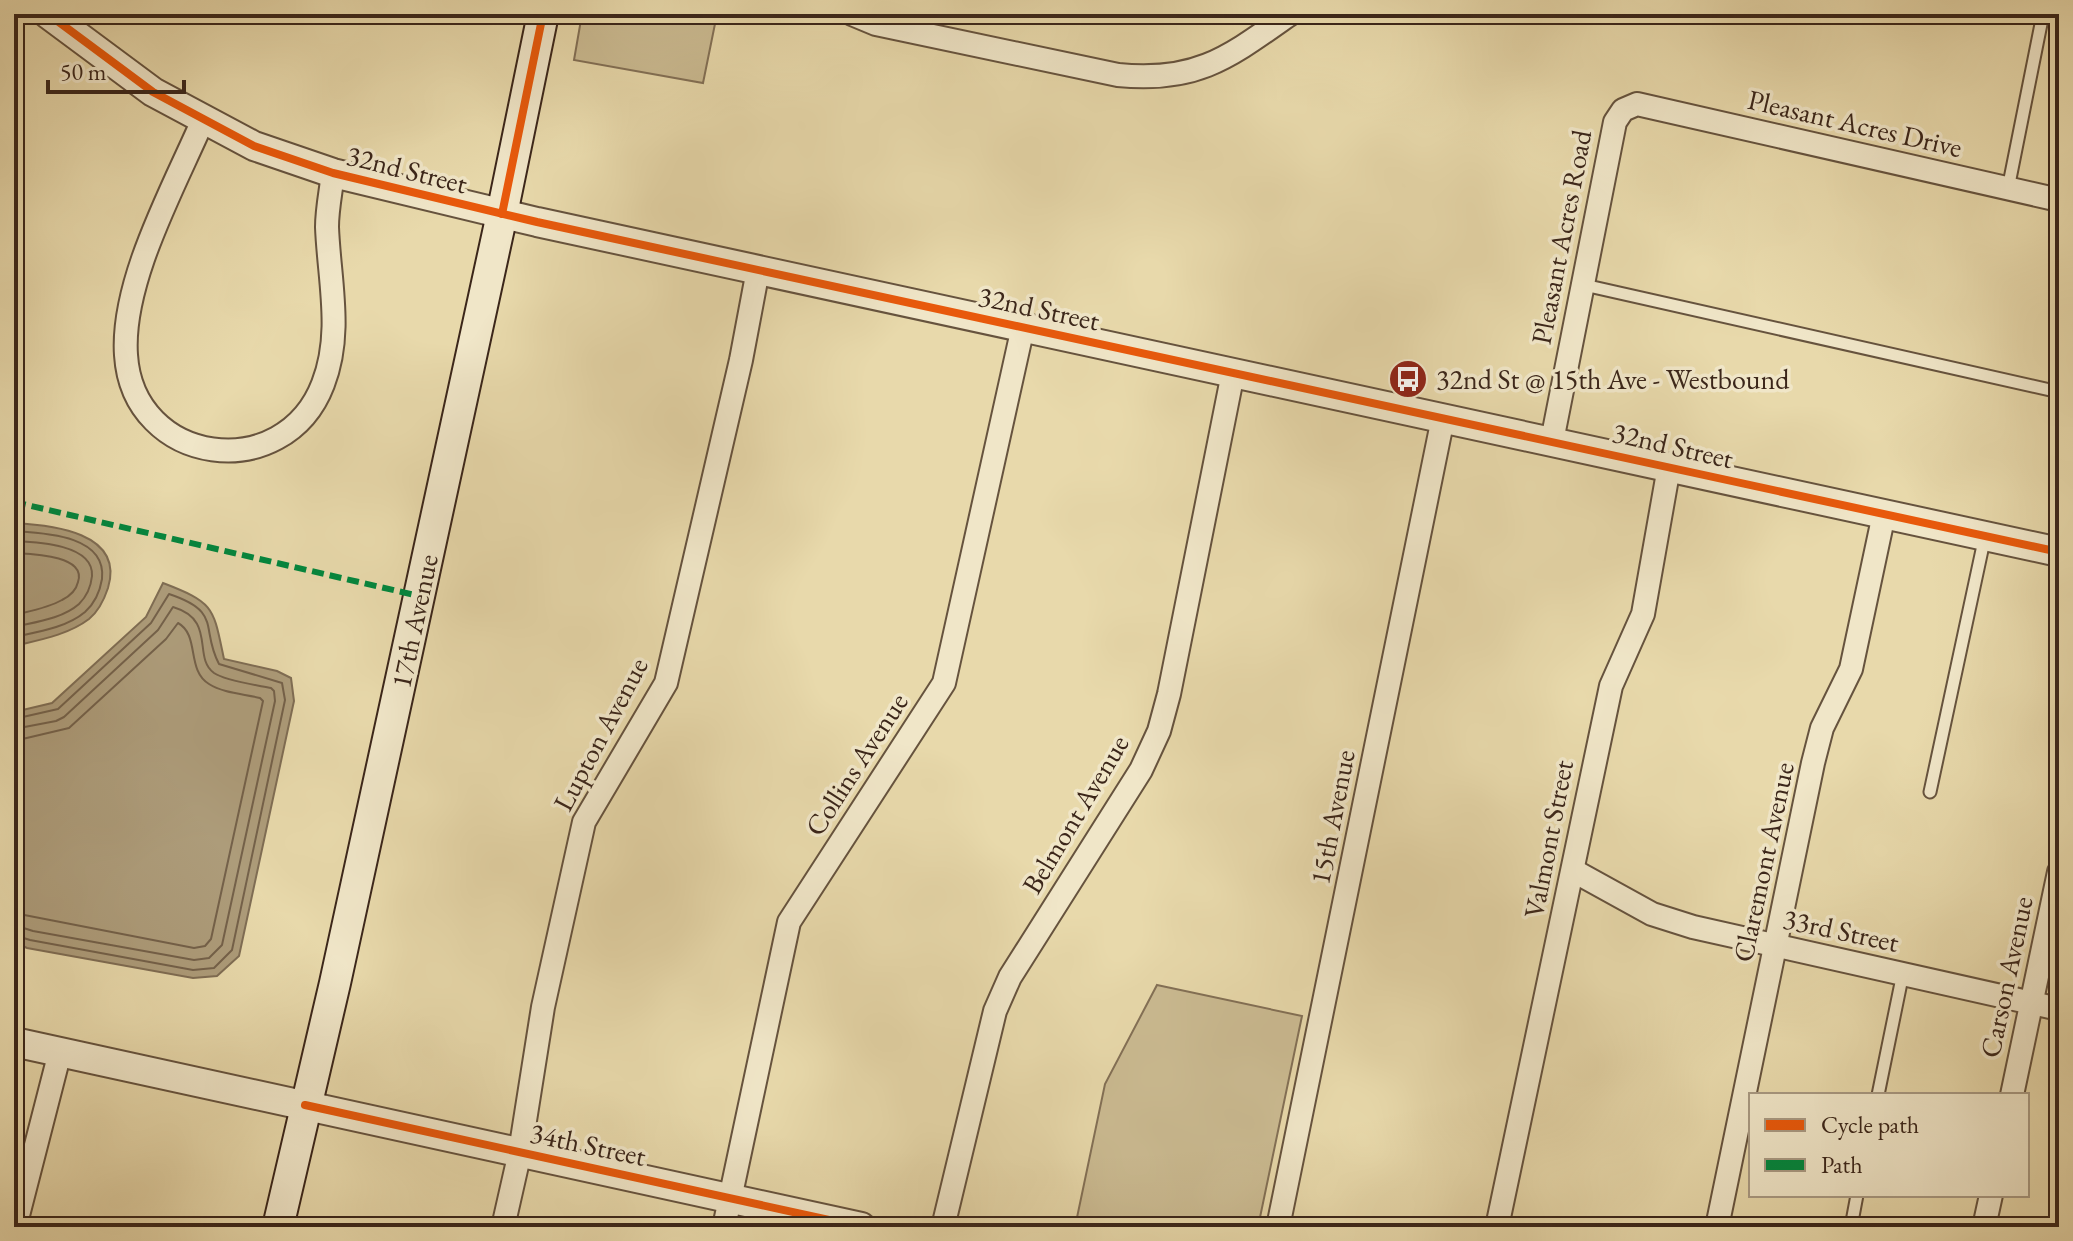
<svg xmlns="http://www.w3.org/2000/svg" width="2073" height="1241" viewBox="0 0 2073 1241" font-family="'EB Garamond',serif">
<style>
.green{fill:#cbbb92;stroke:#837056;stroke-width:2}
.water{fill:#ad9c7a;stroke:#7f6d54;stroke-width:2}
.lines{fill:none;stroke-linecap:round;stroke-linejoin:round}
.shore{stroke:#74614a;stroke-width:2}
.service-casing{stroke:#66533e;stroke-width:15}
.minor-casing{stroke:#66533e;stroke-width:26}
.tertiary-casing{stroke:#66533e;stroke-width:32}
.secondary-casing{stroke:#3b261a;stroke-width:34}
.service{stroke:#f0e6c8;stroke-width:11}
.minor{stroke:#f0e6c8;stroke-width:22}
.tertiary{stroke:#f0e6c8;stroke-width:28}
.secondary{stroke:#f0e6c8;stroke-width:30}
.quiet{stroke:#00873e;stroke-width:6;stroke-dasharray:12 6;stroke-linecap:butt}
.cycleway-casing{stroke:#f0e6c8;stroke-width:13}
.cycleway{stroke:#e8590c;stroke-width:8}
.labels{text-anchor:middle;stroke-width:7;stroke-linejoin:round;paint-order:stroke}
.street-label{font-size:28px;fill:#3b261a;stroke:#f0e6c8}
.poi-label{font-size:28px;fill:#3b261a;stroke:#f0e6c8;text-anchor:start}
</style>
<rect width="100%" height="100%" fill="#e8d9ab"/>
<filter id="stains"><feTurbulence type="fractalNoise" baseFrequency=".0025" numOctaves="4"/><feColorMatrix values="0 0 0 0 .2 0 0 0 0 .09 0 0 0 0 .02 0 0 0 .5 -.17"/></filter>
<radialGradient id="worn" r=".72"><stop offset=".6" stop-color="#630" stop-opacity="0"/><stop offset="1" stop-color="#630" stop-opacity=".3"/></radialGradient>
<!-- green -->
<g class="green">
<polygon points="582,14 717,14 703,83 574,60"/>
<polygon points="1157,985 1302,1016 1258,1227 1075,1227 1105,1084"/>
</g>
<!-- water -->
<g class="water">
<path d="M14,523C51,525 125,532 108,588C104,600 99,611 89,619C68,635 39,640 14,646Z"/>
<path d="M163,583C215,603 213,607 224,659L277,671L291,678L294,701L239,956L217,976L193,978L27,948L14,942V712L52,703L146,617Z"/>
</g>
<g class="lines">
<!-- shore -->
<g class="shore">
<path d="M14,531C44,533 107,535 102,579C100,591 94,604 85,612C66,628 37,632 14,637"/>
<path d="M14,541C36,542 94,544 92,576C91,586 86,597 79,604C62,619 35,622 14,627"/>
<path d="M14,553C31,554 87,555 78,582C76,591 70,596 62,600C48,608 30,611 14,615"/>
<path d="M14,719L58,709L151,623L169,594C223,612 200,628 219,664L282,683L285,700L232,950L214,968L193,970L30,940L14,935"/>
<path d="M14,729L56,721L64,717L158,630L173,607C217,620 192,657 214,673C226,681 256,685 271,688L274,691L275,701L222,945L209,958L194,960L33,931L14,925"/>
<path d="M14,741L69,728L166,639L178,623C200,635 186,670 209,684C223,693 244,694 260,698L263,701L211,939L205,946L194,948L14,913"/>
</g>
<!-- service casing -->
<g class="service-casing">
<g id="service">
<polyline points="489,15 490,14"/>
<polyline points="2008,189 2043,14"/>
<polyline points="1584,285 2059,392"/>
<polyline points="1930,792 1985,536"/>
<polyline points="1878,1095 1903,973"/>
<polyline points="1851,1227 1857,1195"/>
</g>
</g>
<!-- minor casing -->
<g class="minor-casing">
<g id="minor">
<path d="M852,14L876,24L1118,75C1197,83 1229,57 1290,14"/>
<path d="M203,120C174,187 121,282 126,355C133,466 284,486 323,384C343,333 329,280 327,227C327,209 331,191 333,173"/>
<polyline points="1552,441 1615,122 1623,110 1637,104 2059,200"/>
<polyline points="1574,871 1652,914 1693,927 2059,1009"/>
<polyline points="2012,1095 2059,872"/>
<polyline points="15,1227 60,1052"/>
<polyline points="503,1227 520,1152 543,1007 584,822 666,683 741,360 758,270"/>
<polyline points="724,1227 789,922 944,683 1023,327"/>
<polyline points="943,1227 995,1011 1010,977 1141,770 1159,731 1169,694 1233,373"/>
<polyline points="1278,1227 1443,418"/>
<polyline points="1497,1227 1611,686 1643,614 1669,467"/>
<polyline points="1717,1227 1813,763 1822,728 1851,669 1884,514"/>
<polyline points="1984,1227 1991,1195"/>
</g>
</g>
<!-- tertiary casing -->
<g class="tertiary-casing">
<g id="tertiary">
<polyline points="48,14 153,92 254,146 333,173 537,222 2059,552"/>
<polyline points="14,1042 861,1227"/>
</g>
</g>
<!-- secondary casing -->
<g class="secondary-casing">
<polyline id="secondary" points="278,1227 335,983 502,214 543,14"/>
</g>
<!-- service -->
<use href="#service" class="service"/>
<!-- minor -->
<use href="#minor" class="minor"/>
<!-- tertiary -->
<use href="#tertiary" class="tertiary"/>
<!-- secondary -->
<use href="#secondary" class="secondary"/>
<!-- quiet -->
<polyline class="quiet" points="14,502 419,596"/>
<!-- cycleway casing -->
<g class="cycleway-casing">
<g id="cycleway">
<polyline points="48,14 153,92 254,146 333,173 537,222 2059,552"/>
<polyline points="502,214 543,14"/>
<polyline points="305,1105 861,1227"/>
</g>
</g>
<!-- cycleway -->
<use href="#cycleway" class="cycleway"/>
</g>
<!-- icons -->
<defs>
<g id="bus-disc" transform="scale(2)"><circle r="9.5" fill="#8f2418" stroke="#f0e6c8"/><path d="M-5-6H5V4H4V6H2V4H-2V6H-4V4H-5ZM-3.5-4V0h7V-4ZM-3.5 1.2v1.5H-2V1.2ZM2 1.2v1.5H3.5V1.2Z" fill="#fff"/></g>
</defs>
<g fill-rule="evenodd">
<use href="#bus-disc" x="1408" y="379"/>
</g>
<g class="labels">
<!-- street labels -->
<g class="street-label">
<text transform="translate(1855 123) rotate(13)" y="10">Pleasant Acres Drive</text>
<text transform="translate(407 169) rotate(14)" y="10">32nd Street</text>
<text transform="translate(1561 237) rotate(-79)" y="10">Pleasant Acres Road</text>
<text transform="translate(1039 308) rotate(12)" y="10">32nd Street</text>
<text transform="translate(1673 445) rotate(13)" y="10">32nd Street</text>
<text transform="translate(414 621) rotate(-78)" y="10">17th Avenue</text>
<text transform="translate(600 734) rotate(-62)" y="10">Lupton Avenue</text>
<text transform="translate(856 764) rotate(-57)" y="10">Collins Avenue</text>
<text transform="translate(1075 814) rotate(-59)" y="10">Belmont Avenue</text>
<text transform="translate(1332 817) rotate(-79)" y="10">15th Avenue</text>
<text transform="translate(1548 839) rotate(-79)" y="10">Valmont Street</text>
<text transform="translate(1763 862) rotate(-78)" y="10">Claremont Avenue</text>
<text transform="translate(1841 930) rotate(12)" y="10">33rd Street</text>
<text transform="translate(2006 977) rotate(-78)" y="10">Carson Avenue</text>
<text transform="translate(588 1144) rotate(12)" y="10">34th Street</text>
</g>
<!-- poi labels -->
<g class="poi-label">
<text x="1436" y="389">32nd St @ 15th Ave - Westbound</text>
</g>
</g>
<!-- margin -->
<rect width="2073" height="1241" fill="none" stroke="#e8d9ab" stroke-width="48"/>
<rect x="16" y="16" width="2041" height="1209" fill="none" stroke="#3b261a" stroke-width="4"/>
<rect x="24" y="24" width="2025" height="1193" fill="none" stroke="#3b261a" stroke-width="2"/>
<!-- legend -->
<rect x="1749" y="1093" width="280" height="104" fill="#f0e6c8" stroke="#a89982" stroke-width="2"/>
<rect x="1765" y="1119" width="40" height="12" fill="#e8590c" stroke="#a89982" stroke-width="2"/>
<text x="1821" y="1133" font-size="24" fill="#3b261a">Cycle path</text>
<rect x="1765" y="1159" width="40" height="12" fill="#00873e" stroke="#a89982" stroke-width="2"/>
<text x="1821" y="1173" font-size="24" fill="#3b261a">Path</text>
<!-- scale -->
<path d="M48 80v12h136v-12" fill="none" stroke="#3b261a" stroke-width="4"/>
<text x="60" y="80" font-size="24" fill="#3b261a" stroke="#f0e6c8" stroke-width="6" paint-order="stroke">50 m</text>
<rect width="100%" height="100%" filter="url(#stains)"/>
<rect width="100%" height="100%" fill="url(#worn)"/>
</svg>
